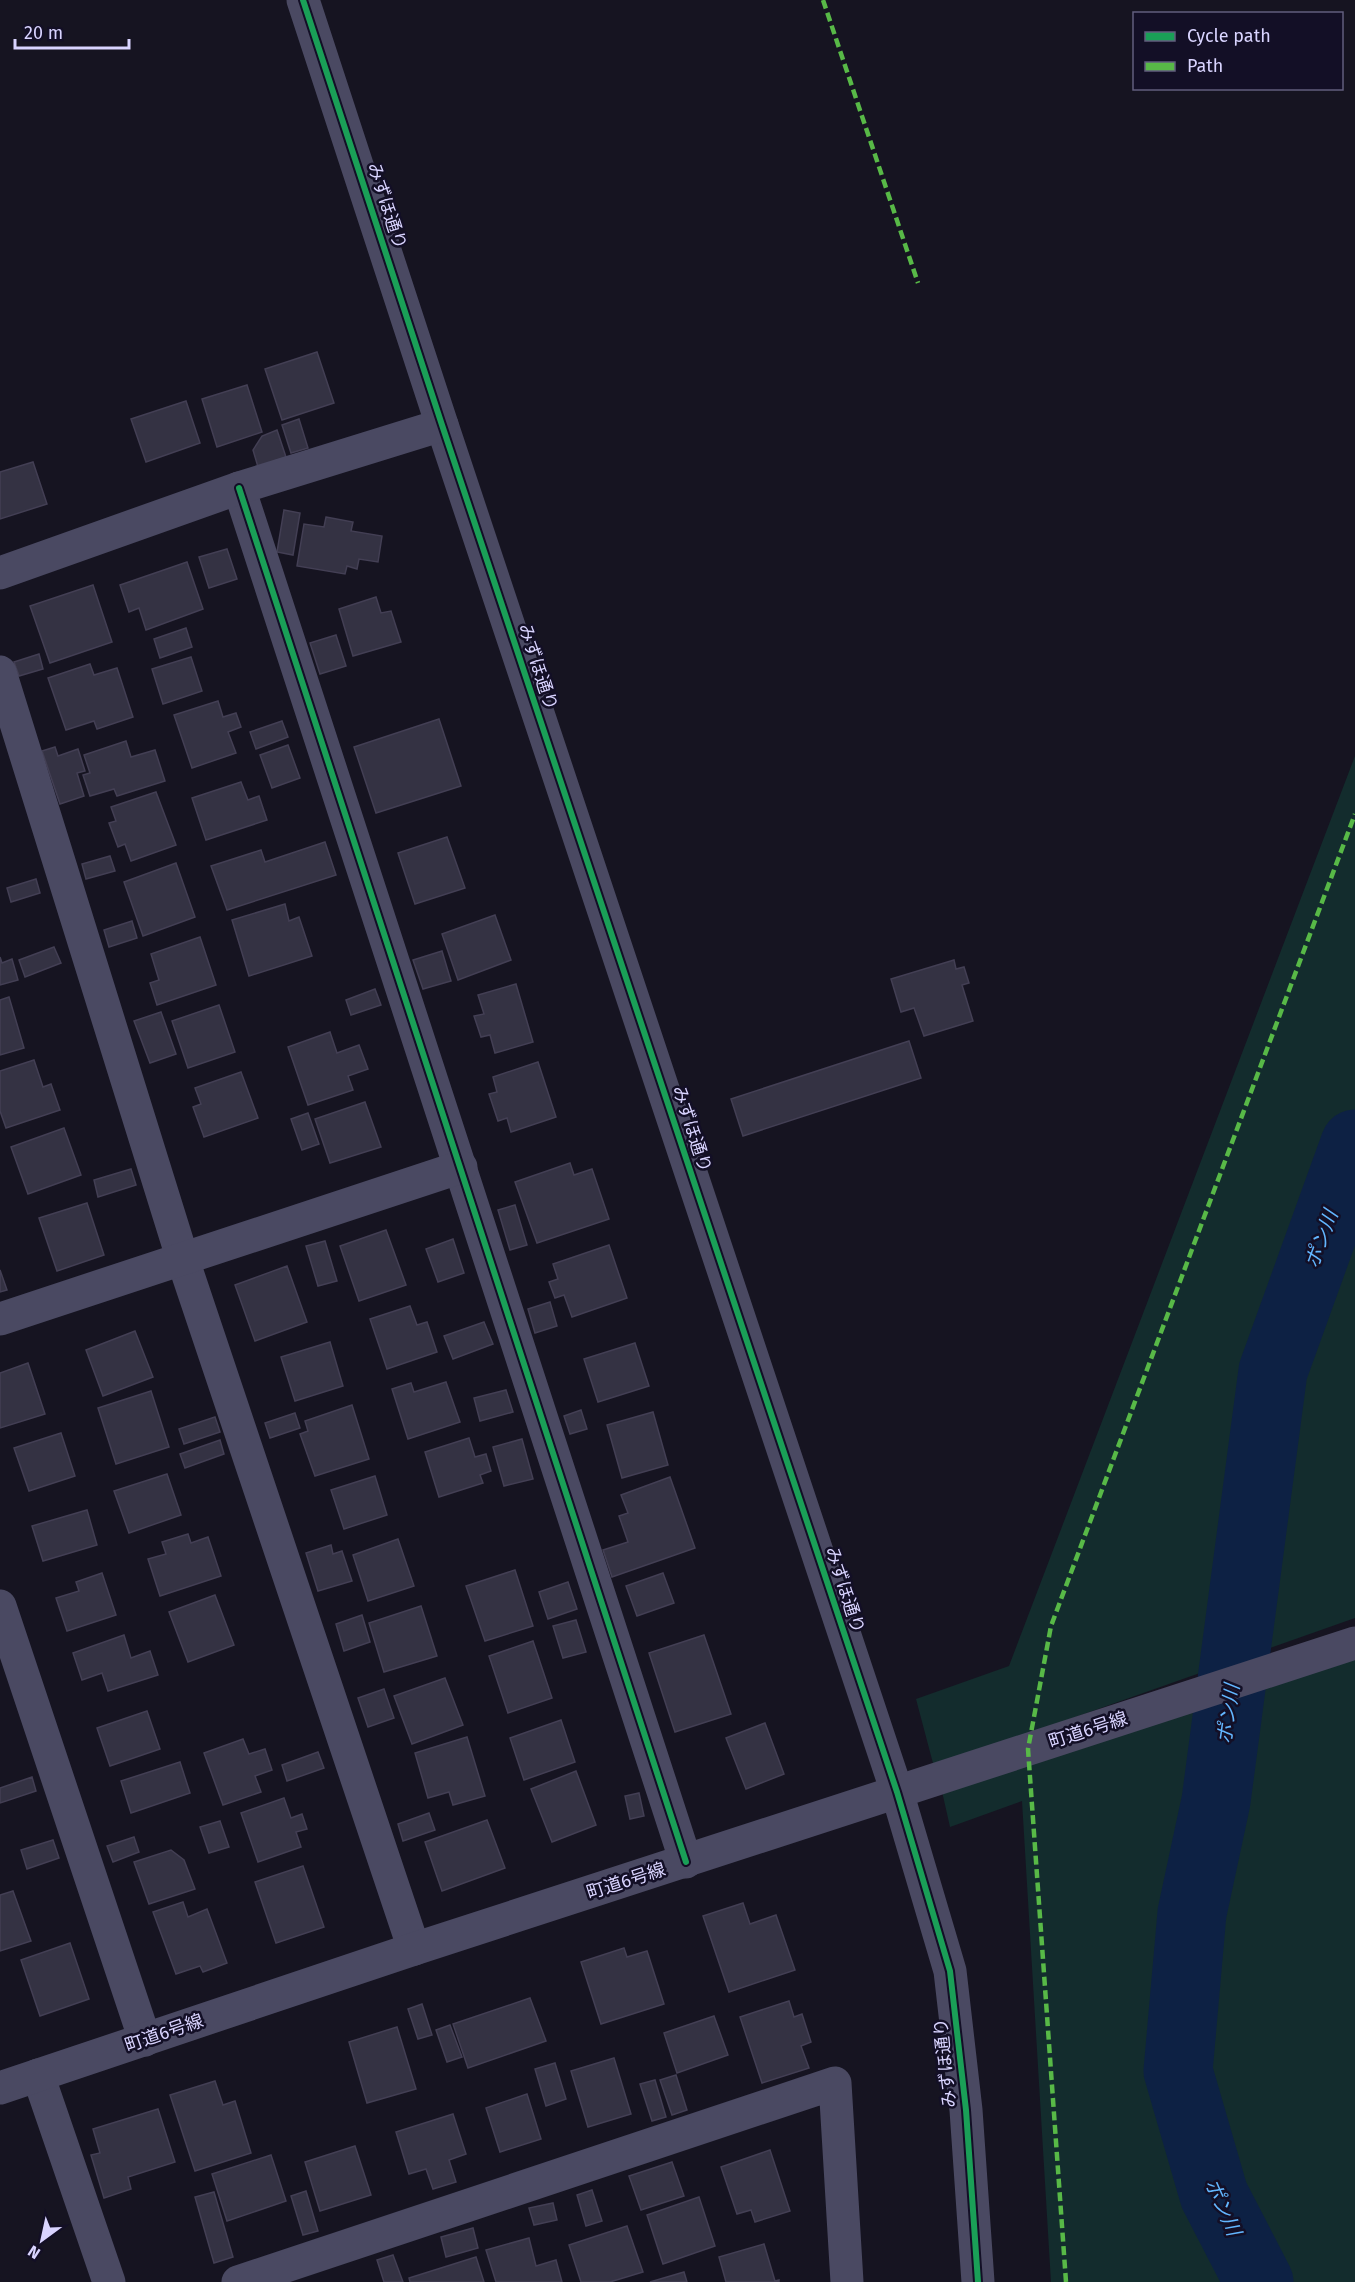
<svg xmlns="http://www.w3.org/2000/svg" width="1355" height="2282" viewBox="0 0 1355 2282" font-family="'Fira Sans','Noto Sans JP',sans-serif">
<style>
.grass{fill:#132c2d}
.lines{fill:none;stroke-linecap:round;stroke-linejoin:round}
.river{stroke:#0d2144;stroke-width:69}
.building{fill:#343243;stroke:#433f54;stroke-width:1.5}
.minor{stroke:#4a4962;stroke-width:33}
.quiet{stroke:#58b947;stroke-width:4.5;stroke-dasharray:9 4.5;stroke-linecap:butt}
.cycleway-casing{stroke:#130f26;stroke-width:10}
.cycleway{stroke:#1a9f57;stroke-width:6}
.labels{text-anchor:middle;stroke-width:5;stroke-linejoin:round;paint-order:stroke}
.street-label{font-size:18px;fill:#d9d4ff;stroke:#130f26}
.water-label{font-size:20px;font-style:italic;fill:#62b6ff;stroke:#130f26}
</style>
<rect width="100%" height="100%" fill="#161421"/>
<!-- grass -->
<g class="grass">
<polygon points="1355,756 1355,1618 934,1767 916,1699 1009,1666"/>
<polygon points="1355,1643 1355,2282 1051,2282 1022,1801 950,1827 939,1778"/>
</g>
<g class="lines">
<!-- river -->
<polyline class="river" points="1259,2282 1214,2195 1178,2071 1192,1913 1216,1801 1273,1371 1355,1144"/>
</g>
<!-- building -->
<g class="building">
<polygon points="317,352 334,403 282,420 265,369"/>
<polygon points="247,385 262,432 217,447 202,399"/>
<polygon points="186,401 200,443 146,462 131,419"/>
<polygon points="299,419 308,448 291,453 282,425"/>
<polygon points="277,430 286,457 258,467 253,450 262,436"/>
<polygon points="33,462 47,504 0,519 0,472"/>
<polygon points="284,510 300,513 293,555 277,552"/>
<polygon points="326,517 353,522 351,531 382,536 378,562 359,559 357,569 347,566 345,574 297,566 304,524 324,527"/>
<polygon points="227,549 237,579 209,588 199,557"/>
<polygon points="187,562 203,609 146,630 139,608 129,612 120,585"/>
<polygon points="93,585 112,642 50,663 30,606"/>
<polygon points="376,597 381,613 391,611 401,642 353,656 339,609"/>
<polygon points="186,628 192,647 160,658 154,639"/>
<polygon points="336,635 346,666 320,674 310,643"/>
<polygon points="39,654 43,669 19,676 14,662"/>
<polygon points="191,657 202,691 163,704 152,669"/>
<polygon points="90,664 94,675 117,668 133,717 97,729 94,721 66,730 48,678"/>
<polygon points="218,701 223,717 236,713 241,727 228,732 236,753 192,768 174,715"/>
<polygon points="439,719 461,786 376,813 354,747"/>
<polygon points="282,721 288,737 256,749 250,732"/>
<polygon points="126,741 131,757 155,750 165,781 117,796 114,789 90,796 83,775 90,773 84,755"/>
<polygon points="288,745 300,778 272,788 260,755"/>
<polygon points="55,747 58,756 78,749 85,771 77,773 84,796 60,804 42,751"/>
<polygon points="241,782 248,800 259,796 267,820 206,840 192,798"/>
<polygon points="156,792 176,845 131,861 125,844 118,847 109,823 116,821 111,807"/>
<polygon points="447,837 465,888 415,904 398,853"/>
<polygon points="325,842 336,875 227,910 211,866 261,850 265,862"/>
<polygon points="110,856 115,871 86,879 82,864"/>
<polygon points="176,863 195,917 143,936 124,882"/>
<polygon points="36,879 40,893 11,902 7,888"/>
<polygon points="285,904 289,921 299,917 312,956 249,976 232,920"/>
<polygon points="495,915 511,960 458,980 442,934"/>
<polygon points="132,921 137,938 109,947 104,930"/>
<polygon points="200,937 216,985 157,1005 150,983 159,980 151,954"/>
<polygon points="54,947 61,963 25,977 19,960"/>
<polygon points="442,951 451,981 423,989 413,960"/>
<polygon points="0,957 2,963 12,959 18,980 0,985"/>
<polygon points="954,960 956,969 964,967 969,983 962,985 973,1021 924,1036 914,1008 901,1012 891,979"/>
<polygon points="516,984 533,1042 495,1053 490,1035 481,1037 474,1016 484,1014 478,995"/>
<polygon points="375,989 381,1005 351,1015 346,1000"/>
<polygon points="9,997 24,1048 0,1055 0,1000"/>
<polygon points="219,1005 235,1052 188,1068 172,1021"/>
<polygon points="161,1012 176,1054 150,1063 134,1021"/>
<polygon points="330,1032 337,1053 359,1045 368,1069 348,1076 353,1090 308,1105 288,1047"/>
<polygon points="909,1041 921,1078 743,1136 731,1099"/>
<polygon points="34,1060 43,1087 51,1084 60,1110 6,1128 0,1111 0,1071"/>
<polygon points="538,1062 556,1117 511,1132 507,1118 498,1121 489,1094 497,1092 493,1077"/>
<polygon points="241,1072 258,1118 204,1137 193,1107 201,1104 195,1088"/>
<polygon points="365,1102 381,1147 330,1163 315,1119"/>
<polygon points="308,1113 319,1144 302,1150 291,1119"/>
<polygon points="64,1128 81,1175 28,1194 11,1147"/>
<polygon points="570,1163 574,1175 592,1169 609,1219 537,1243 515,1182"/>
<polygon points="131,1169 136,1185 98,1197 94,1180"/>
<polygon points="87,1203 104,1255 57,1271 39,1218"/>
<polygon points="515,1205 527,1245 510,1250 498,1210"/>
<polygon points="386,1230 406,1285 359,1301 340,1246"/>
<polygon points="453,1239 464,1273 438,1282 426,1249"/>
<polygon points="325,1241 337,1281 318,1286 306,1246"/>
<polygon points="609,1245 627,1298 572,1317 564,1295 555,1298 549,1282 558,1279 553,1264"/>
<polygon points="287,1266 307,1322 255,1341 235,1285"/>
<polygon points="0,1270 7,1290 0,1292"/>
<polygon points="550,1302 557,1326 535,1333 528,1309"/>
<polygon points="410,1306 417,1325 427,1322 437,1352 387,1369 370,1319"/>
<polygon points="484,1322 493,1344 453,1359 444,1336"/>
<polygon points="135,1331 153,1377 103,1396 86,1350"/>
<polygon points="330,1342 343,1386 295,1401 281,1357"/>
<polygon points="635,1343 649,1386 598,1402 584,1359"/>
<polygon points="28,1363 45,1414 0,1428 0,1373"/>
<polygon points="446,1382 460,1422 408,1439 392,1389 411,1383 414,1392"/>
<polygon points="506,1390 513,1412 480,1421 474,1398"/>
<polygon points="151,1391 169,1447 116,1464 98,1408"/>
<polygon points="352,1405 369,1459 315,1476 300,1434 308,1431 305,1421"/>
<polygon points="581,1410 587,1429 570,1434 564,1416"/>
<polygon points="653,1412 668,1465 622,1478 607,1425"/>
<polygon points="295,1413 300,1428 270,1438 265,1423"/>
<polygon points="215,1417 220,1432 184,1444 179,1429"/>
<polygon points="61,1433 75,1476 29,1491 14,1448"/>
<polygon points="469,1438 475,1457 486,1454 491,1471 480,1475 483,1483 439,1497 425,1452"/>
<polygon points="522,1439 533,1479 504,1486 493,1447"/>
<polygon points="220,1440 224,1454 185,1468 180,1454"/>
<polygon points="167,1474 181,1515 129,1533 114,1491"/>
<polygon points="375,1476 387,1515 344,1529 331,1490"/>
<polygon points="670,1477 695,1548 612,1577 603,1550 628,1542 619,1516 628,1513 621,1495"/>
<polygon points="87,1510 97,1545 43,1561 32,1526"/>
<polygon points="188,1534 191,1543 208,1537 221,1576 160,1596 148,1559 166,1554 162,1542"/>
<polygon points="398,1539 414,1586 368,1601 353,1555"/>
<polygon points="331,1545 333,1554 342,1551 352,1581 318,1591 306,1553"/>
<polygon points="515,1570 533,1626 485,1641 466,1586"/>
<polygon points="102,1573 116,1615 67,1631 56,1598 79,1591 76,1582"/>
<polygon points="663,1573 674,1603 637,1616 626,1586"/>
<polygon points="568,1582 577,1609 548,1619 539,1592"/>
<polygon points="215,1595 234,1645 188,1662 169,1612"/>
<polygon points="421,1606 437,1656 384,1672 369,1623"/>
<polygon points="362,1615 370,1642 344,1651 336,1624"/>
<polygon points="576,1620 586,1652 563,1658 553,1626"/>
<polygon points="124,1635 131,1658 150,1651 158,1675 108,1691 102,1673 82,1680 73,1653"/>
<polygon points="704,1635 731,1714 675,1732 649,1653"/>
<polygon points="533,1641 552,1698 508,1713 489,1656"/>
<polygon points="445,1678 463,1725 412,1744 394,1696"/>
<polygon points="384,1689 394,1718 368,1727 358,1698"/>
<polygon points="147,1711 160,1749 110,1766 97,1728"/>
<polygon points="561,1720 575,1762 524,1780 510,1738"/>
<polygon points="765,1723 784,1774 746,1789 726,1738"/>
<polygon points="467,1737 485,1796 453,1805 449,1792 428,1798 415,1753"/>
<polygon points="243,1739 249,1754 265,1749 272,1770 255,1776 261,1792 223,1805 204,1753"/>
<polygon points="318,1752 324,1768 287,1781 282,1765"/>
<polygon points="180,1762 190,1793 131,1813 121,1781"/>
<polygon points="576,1771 596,1825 552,1842 531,1789"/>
<polygon points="32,1777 36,1791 0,1803 0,1788"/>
<polygon points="639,1793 644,1816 630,1819 625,1796"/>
<polygon points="284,1798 291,1818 302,1814 307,1829 296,1832 301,1847 258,1862 241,1813"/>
<polygon points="429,1813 435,1830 403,1841 398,1824"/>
<polygon points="487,1820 505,1868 442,1891 425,1842"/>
<polygon points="220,1821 229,1847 209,1853 200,1827"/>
<polygon points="134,1837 139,1852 113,1862 107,1846"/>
<polygon points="53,1840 59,1858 27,1869 21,1850"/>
<polygon points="171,1850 184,1860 195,1889 149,1904 134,1862"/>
<polygon points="303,1866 324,1927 276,1943 255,1882"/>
<polygon points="13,1891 31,1941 0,1951 0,1895"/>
<polygon points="183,1902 188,1917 207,1909 227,1963 203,1972 200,1966 176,1974 153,1912"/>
<polygon points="743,1903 750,1924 776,1915 795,1970 729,1992 703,1916"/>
<polygon points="70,1943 89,1999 40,2016 21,1960"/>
<polygon points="624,1948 627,1957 647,1951 664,2004 601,2024 581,1962"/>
<polygon points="530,1998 546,2041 468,2068 453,2024"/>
<polygon points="789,2001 794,2017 802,2014 811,2042 801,2046 809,2068 762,2083 740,2017"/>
<polygon points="422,2004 432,2035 418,2039 408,2009"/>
<polygon points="714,2016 728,2055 677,2073 664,2033"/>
<polygon points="450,2025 462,2057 447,2062 436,2030"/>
<polygon points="397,2027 416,2089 367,2103 349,2042"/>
<polygon points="614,2058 631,2114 588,2127 571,2071"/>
<polygon points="555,2063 566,2099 546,2106 535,2069"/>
<polygon points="676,2075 687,2110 672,2115 660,2080"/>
<polygon points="655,2080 666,2117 652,2121 640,2084"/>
<polygon points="215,2081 223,2105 235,2101 251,2153 195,2171 170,2095"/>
<polygon points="527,2094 541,2139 500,2152 486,2108"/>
<polygon points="158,2109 175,2162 128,2177 131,2189 104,2198 91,2155 100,2153 93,2129"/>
<polygon points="453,2114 466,2154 449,2160 456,2182 433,2189 426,2169 409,2174 396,2132"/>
<polygon points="355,2146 371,2195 320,2211 305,2162"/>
<polygon points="770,2150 790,2211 755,2222 751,2210 737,2214 721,2167"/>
<polygon points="271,2155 286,2201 227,2221 212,2174"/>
<polygon points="672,2162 684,2196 641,2210 629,2176"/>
<polygon points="592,2190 602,2221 586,2226 577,2195"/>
<polygon points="306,2191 318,2231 303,2235 291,2196"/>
<polygon points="214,2192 233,2257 214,2263 195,2197"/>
<polygon points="699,2197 715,2246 663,2264 647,2215"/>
<polygon points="553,2203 557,2220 534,2225 529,2208"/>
<polygon points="627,2226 643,2272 610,2282 581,2282 569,2245"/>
<polygon points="473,2228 478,2248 446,2257 441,2237"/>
<polygon points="529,2238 536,2266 556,2260 562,2282 496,2282 486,2250"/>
<polygon points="764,2244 775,2281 779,2280 779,2282 726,2282 719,2257"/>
<polygon points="393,2255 403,2282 384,2282 377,2260"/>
<polygon points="476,2257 484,2282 410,2282 409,2278"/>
<polygon points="684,2272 687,2282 650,2282"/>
</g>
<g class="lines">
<!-- minor -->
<g class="minor">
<polyline points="303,0 442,425 897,1792 950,1971 966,2110 978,2282"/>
<polyline points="239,488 686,1862"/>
<polyline points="0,573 239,488 442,425"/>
<polyline points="0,672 183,1260 414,1949"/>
<polyline points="0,1319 461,1167"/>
<polyline points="0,1606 145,2040"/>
<polyline points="38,2075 109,2282"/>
<polyline points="0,2088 414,1949 1355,1643"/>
<polyline points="238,2282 835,2083 847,2282"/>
</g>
<!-- quiet -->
<g class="quiet">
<polyline points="823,0 918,283"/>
<polyline points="1066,2282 1028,1749 1051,1626 1355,814"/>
</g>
<!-- cycleway casing -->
<g class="cycleway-casing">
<g id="cycleway">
<polyline points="303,0 442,425 897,1792 950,1971 966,2110 978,2282"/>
<polyline points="239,488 686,1862"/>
</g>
</g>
<!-- cycleway -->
<use href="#cycleway" class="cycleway"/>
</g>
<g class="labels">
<!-- street labels -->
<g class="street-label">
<text transform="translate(387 206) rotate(72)" y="6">みずほ通り</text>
<text transform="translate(538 667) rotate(72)" y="6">みずほ通り</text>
<text transform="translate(692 1129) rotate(72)" y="6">みずほ通り</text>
<text transform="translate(845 1590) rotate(72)" y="6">みずほ通り</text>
<text transform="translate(1088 1730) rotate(-18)" y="6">町道6号線</text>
<text transform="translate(626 1881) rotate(-18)" y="6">町道6号線</text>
<text transform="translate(164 2033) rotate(-19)" y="6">町道6号線</text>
<text transform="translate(945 2063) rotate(-96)" y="6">みずほ通り</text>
</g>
<!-- water labels -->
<g class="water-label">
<text transform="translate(1321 1239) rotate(-70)" y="7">ポン川</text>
<text transform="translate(1228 1714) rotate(-82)" y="7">ポン川</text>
<text transform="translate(1223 2207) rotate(66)" y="7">ポン川</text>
</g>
</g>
<!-- legend -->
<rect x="1133" y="12" width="210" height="78" fill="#130f26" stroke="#625e7d" stroke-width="1.5"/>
<rect x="1145" y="32" width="30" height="9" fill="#1a9f57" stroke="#625e7d" stroke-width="1.5"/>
<text x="1187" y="42" font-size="18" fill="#d9d4ff">Cycle path</text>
<rect x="1145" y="62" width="30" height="9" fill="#58b947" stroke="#625e7d" stroke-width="1.5"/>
<text x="1187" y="72" font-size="18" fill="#d9d4ff">Path</text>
<!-- north arrow -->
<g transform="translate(42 2240) rotate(213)" stroke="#130f26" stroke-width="4.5" paint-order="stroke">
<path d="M0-4.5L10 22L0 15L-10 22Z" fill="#d9d4ff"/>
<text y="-9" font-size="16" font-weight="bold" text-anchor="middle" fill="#d9d4ff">N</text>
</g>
<!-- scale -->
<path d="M15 39v9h114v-9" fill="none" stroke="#d9d4ff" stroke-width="3"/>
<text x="24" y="39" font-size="18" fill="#d9d4ff" stroke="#130f26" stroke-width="4.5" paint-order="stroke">20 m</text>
</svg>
